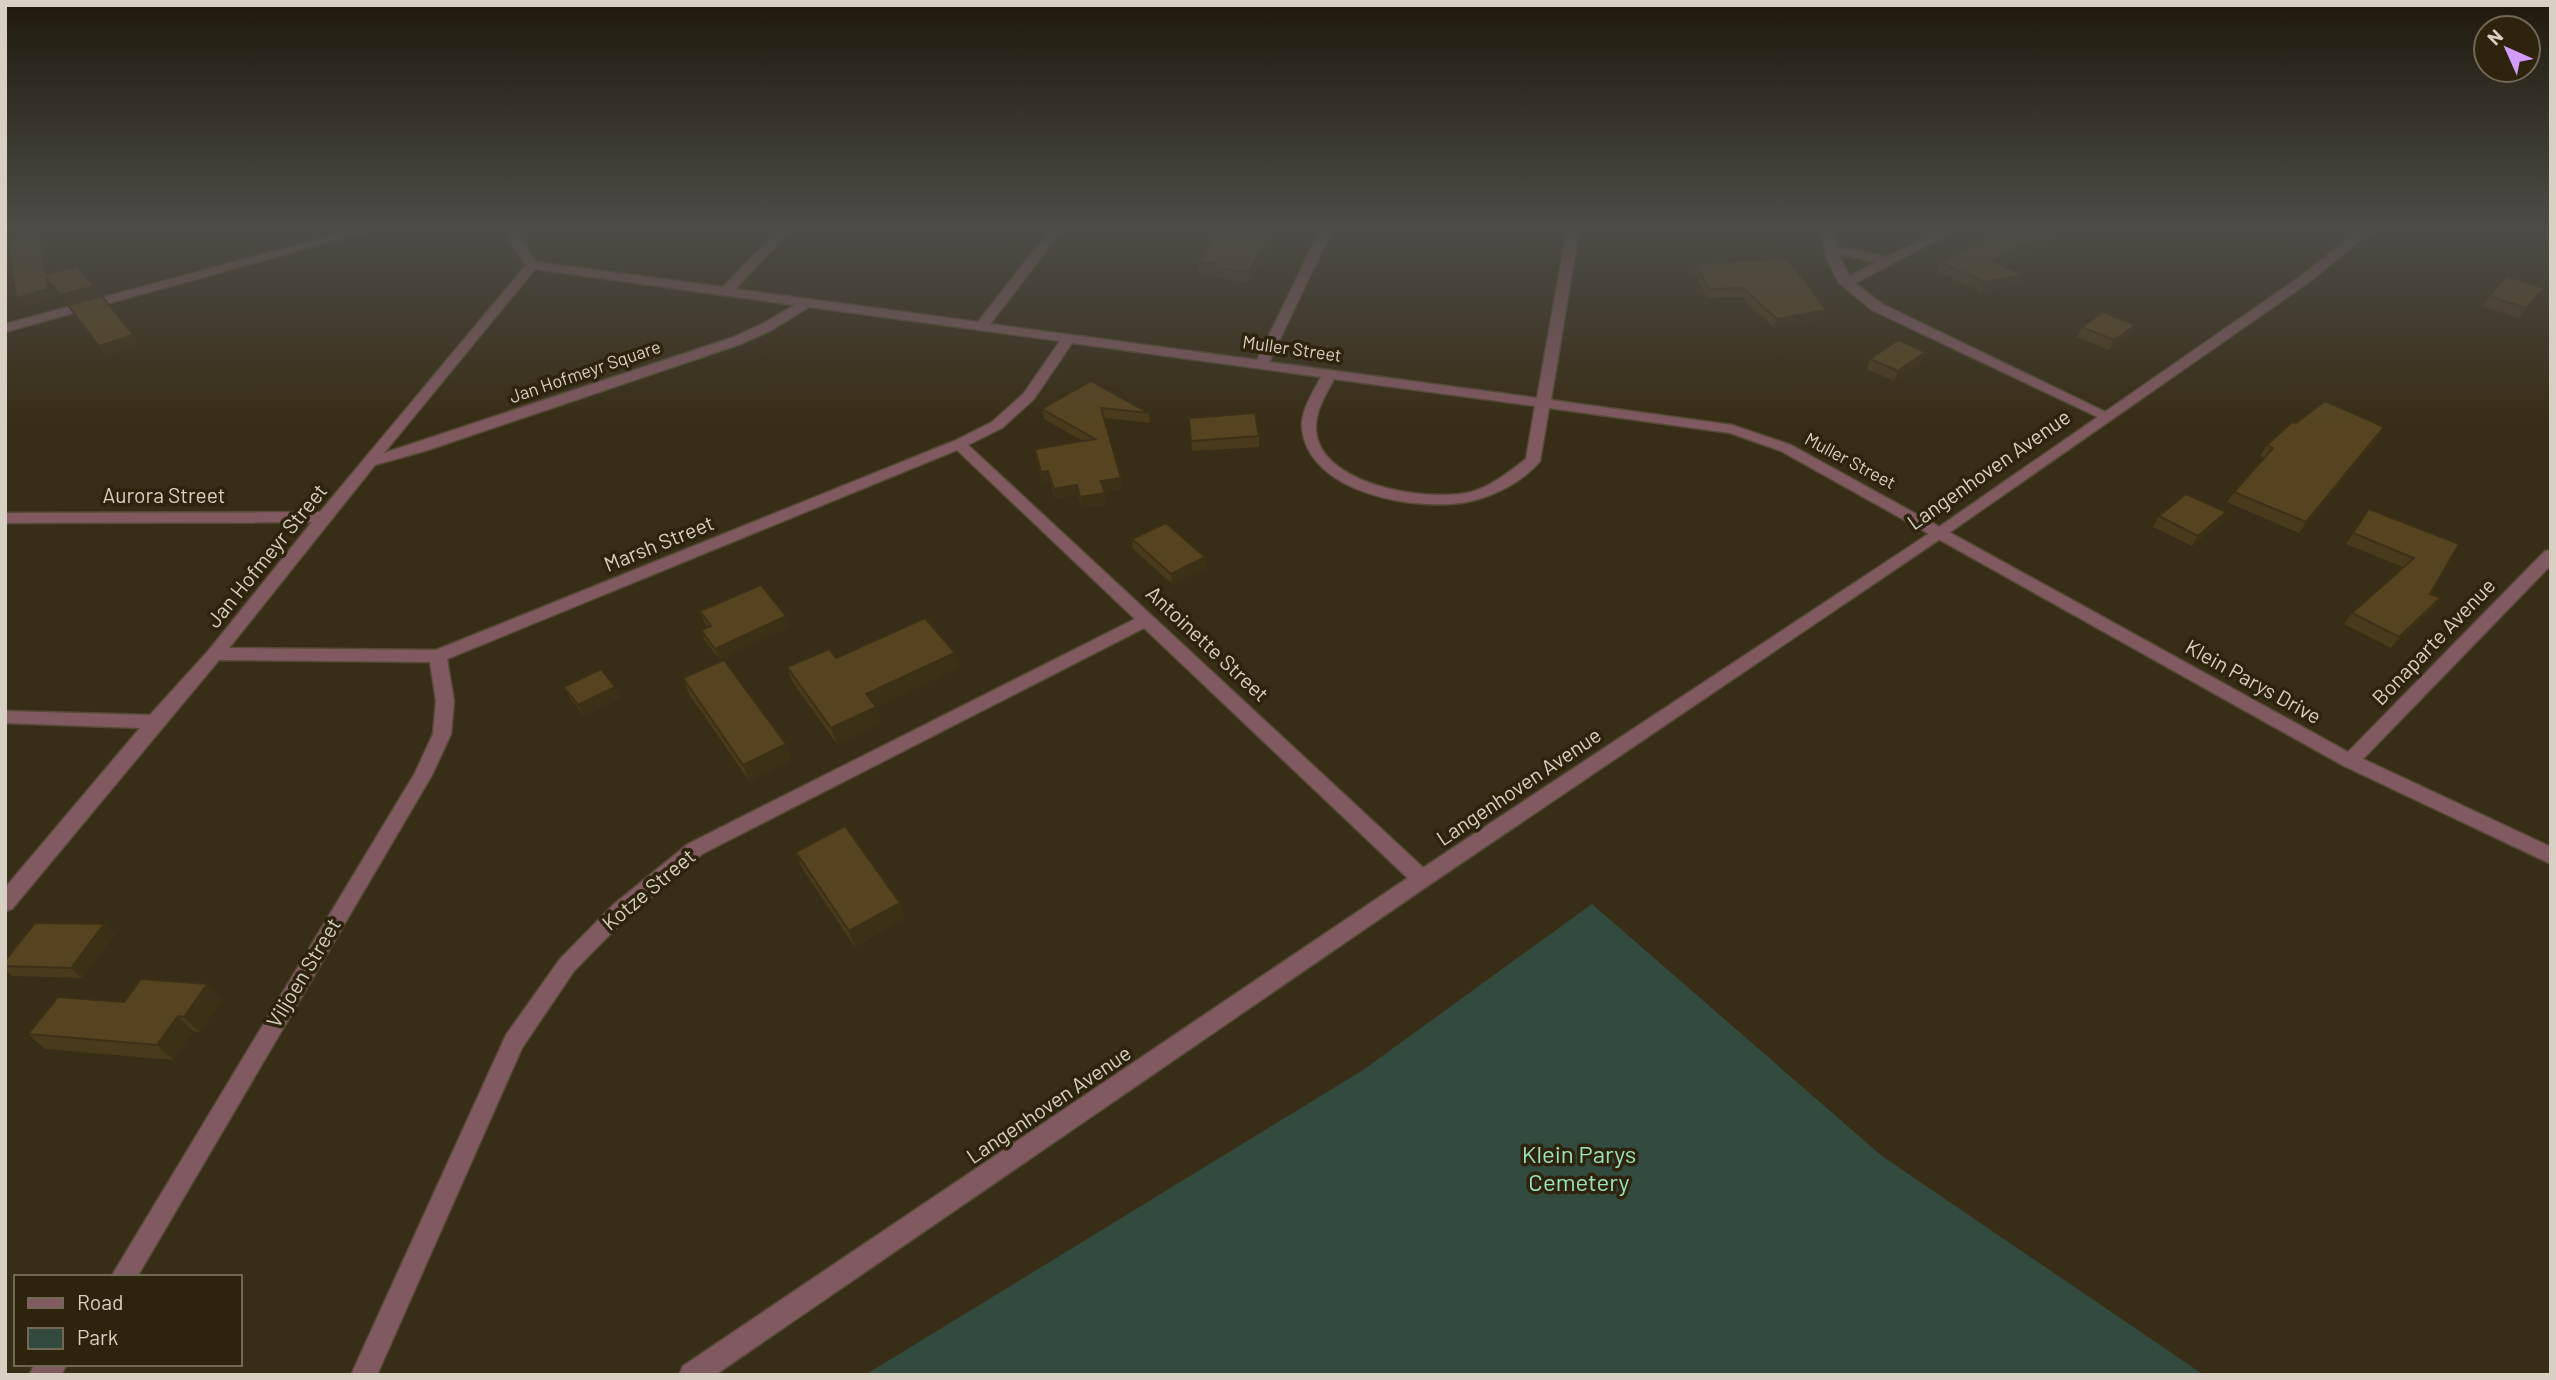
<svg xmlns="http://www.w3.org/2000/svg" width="2556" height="1380" viewBox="0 0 2556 1380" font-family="Barlow,sans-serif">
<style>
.green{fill:#324b3e}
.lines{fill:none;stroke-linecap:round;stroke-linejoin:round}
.minor-casing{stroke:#554a35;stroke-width:3}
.tertiary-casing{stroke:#554a35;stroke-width:3}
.minor{fill:#805961;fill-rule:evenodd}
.tertiary{fill:#805961;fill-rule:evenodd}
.wall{fill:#4a3a1c}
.shaded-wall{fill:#3c3016}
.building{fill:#564420;stroke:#3c3016;stroke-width:2}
.labels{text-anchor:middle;stroke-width:7;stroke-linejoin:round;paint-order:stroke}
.far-street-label{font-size:18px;fill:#d8d0c3;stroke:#2e230d}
.street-label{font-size:21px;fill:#d8d0c3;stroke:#2e230d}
.near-park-label{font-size:24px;fill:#9be2bd;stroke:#2e230d}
</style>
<rect width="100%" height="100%" fill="#382d16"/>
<!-- green -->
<polygon class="green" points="1592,904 1882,1156 2204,1375 865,1375 1363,1070"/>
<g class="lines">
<!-- minor casing -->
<g class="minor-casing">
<g id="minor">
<polygon points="352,230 373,230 5,332 5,324"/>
<path d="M503,230H515L536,262L723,287L778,230H791L735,289L978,322L1050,230H1062L990,324L1257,360L1320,230H1332L1269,362L1537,398L1567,230H1579L1551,400L1732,425L1791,445L2348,752L2545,551L2551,550V565L2363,759L2551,847V864L2344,766L1781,451L1730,433L1549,408L1540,461C1524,481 1496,495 1472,501C1420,513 1307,494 1302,427C1301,410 1314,391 1321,377L1072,343L1034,399L1002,428L968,445L1429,873L1432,879L1429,885L1422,887L1415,885L1144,628L702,854L627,917L574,971L522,1048L377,1375H351L506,1035L560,959L613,905L688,844L1135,619L957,450L447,659L454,701L451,734L432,775L137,1277H111L415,773L433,734L436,701L430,662L219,660L12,909L5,911V888L140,728L5,723V711L150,715L209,650L312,522L5,523V513L320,512L526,265ZM535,269L795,305L762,324L731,338L384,453ZM809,307L1060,341L1024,393L992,422L954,441L436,650L229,648L375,465L428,450L741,344L772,330ZM1334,379L1535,406L1526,459C1509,472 1492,486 1471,492C1428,503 1312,485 1316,424C1317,408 1327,392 1334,379Z"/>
<path d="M1822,230H1834L1836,247L1887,257L1940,230H1956L1855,283L1882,304L2114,416L2112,419H2102L1872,310L1839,283L1826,257ZM1838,254L1877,262L1849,276Z"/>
<polygon points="35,1364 67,1364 61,1375 29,1375"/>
</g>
</g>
<!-- tertiary casing -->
<g class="tertiary-casing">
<polygon id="tertiary" points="2359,230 2373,230 2309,282 1946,535 1429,885 715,1375 679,1375 683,1366 1415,873 1936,529 2301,276"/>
</g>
<!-- minor -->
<use href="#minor" class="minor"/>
<!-- tertiary -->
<use href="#tertiary" class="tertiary"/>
</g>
<!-- wall -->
<g class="wall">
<polygon points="1217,230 1284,230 1282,233 1276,233 1249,282 1215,278 1215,274 1199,272 1198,262"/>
<polygon points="1941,263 2000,265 2024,275 2020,285 1981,292 1937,272"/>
<polygon points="1696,264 1826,310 1823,319 1774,328 1741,297 1707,298 1694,273"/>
<polygon points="2544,288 2537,298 2519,318 2482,306 2489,296"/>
<polygon points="2082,327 2130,335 2109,350 2077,337"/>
<polygon points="1925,352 1922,362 1894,381 1867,369 1870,359"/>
<polygon points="1091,381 1149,413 1150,423 1104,418 1121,478 1122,488 1104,491 1106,504 1082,507 1078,495 1055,499 1050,481 1043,482 1036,459 1035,449 1083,441 1044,419 1042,409"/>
<polygon points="1189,418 1259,436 1259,447 1192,451"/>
<polygon points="2296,423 2384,427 2378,437 2299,533 2227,502 2234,492 2264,457 2260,456 2267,445"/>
<polygon points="2369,509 2459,544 2430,594 2440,598 2432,609 2391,648 2344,624 2352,613 2403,567 2346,544"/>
<polygon points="2159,516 2220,523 2192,546 2153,527"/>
<polygon points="1132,539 1206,568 1172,584 1133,549"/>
<polygon points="700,611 790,627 719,659 705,641 701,630 708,627 704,622"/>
<polygon points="955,653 958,668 876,707 881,723 837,744 793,683 787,667 836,658"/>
<polygon points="683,678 786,744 791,760 749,781 689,694"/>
<polygon points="564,687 620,698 584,716 570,698"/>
<polygon points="796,852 905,918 855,947 802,868"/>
<polygon points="115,934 82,978 12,976 5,970 5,961"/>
<polygon points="207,984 222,1000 199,1032 193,1031 173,1060 45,1049 28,1034 124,1002"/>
</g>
<!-- shaded-wall -->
<g class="shaded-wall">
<polygon points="1272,230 1276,230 1276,233 1249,282 1249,272"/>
<polygon points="2052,230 2067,230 1988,271 1992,261"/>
<polygon points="39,234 45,243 52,283 46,274"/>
<polygon points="2024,275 2020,285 1981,292 1985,282"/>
<polygon points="46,277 52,286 55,299 23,307 16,298"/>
<polygon points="94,286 100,296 67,305 60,295"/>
<polygon points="2544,288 2537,298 2519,318 2526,308"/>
<polygon points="1826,310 1823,319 1774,328 1777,319"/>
<polygon points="2135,325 2130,335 2109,350 2114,340"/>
<polygon points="133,335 139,345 106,356 99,346"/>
<polygon points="1925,352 1922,362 1894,381 1898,371"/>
<polygon points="2384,427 2378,437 2299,533 2306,522"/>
<polygon points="1048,471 1050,481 1043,482 1041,472"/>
<polygon points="1121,478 1122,488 1102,491 1101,481"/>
<polygon points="1077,485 1078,495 1055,499 1054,489"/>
<polygon points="1105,493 1106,504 1082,507 1080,497"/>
<polygon points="2226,512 2220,523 2192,546 2198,536"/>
<polygon points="1205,557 1206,568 1172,584 1171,574"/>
<polygon points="2440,598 2432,609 2391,648 2399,637"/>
<polygon points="786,616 790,627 719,659 715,649"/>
<polygon points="955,653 958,668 876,707 881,723 837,744 831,728 866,694"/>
<polygon points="615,687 620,698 584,716 578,705"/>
<polygon points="786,744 791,760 749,781 743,765"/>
<polygon points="900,903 905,918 855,947 849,931"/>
<polygon points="104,924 115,934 82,978 71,968"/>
<polygon points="207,984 222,1000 199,1032 184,1017"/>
<polygon points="178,1016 193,1031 173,1060 157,1045"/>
</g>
<!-- building -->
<g class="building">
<polygon points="1217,230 1272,230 1249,272 1215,268 1217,264 1198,262"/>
<polygon points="2003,230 2052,230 1992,261 2024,275 1985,282 1941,263"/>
<polygon points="39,234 46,274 77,266 94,286 60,295 46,277 48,289 16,298 8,241"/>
<polygon points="1788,259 1826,310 1777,319 1743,288 1709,289 1696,264"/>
<polygon points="2507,276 2544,288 2526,308 2489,296"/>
<polygon points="102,296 133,335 99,346 68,305"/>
<polygon points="2103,312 2135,325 2114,340 2082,327"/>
<polygon points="1898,340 1925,352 1898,371 1870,359"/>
<polygon points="1091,381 1149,413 1101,408 1121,478 1101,481 1105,493 1080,497 1077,485 1054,489 1048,471 1041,472 1035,449 1095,439 1042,409"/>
<polygon points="2325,401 2384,427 2306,522 2234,492 2273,448 2267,445 2292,422 2296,423"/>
<polygon points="1255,413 1259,436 1191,441 1189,418"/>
<polygon points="2186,494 2226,512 2198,536 2159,516"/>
<polygon points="2369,509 2459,544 2430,594 2440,598 2399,637 2352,613 2414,558 2353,533"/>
<polygon points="1166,523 1205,557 1171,574 1132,539"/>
<polygon points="761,585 786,616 715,649 701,630 711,626 700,611"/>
<polygon points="925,618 955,653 866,694 876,707 831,728 787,667 829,649 836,658"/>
<polygon points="724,660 786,744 743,765 683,678"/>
<polygon points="601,669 615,687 578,705 564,687"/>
<polygon points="845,826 900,903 849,931 796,852"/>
<polygon points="35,923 104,924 71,968 5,966 5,961"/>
<polygon points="141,979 207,984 184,1017 178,1016 157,1045 28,1034 58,997 124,1002"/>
</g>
<!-- sky -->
<linearGradient id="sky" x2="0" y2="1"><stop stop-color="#1f190c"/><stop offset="0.54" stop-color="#4d4c47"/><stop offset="1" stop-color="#4d4c47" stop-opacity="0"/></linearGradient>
<rect width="2556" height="424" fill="url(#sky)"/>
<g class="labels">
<!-- far-street labels -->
<g class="far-street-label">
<text transform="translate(1292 349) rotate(8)" y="6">Muller Street</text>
<text transform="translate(585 372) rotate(-19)" y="6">Jan Hofmeyr Square</text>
<text transform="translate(1850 461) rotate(28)" y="6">Muller Street</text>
</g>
<!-- street labels -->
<g class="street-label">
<text transform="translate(1989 470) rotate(-35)" y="7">Langenhoven Avenue</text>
<text x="164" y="503">Aurora Street</text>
<text transform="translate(659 544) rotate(-22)" y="7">Marsh Street</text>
<text transform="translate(267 556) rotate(-51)" y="7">Jan Hofmeyr Street</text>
<text transform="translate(2434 642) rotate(-46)" y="7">Bonaparte Avenue</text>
<text transform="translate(1207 644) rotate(43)" y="7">Antoinette Street</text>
<text transform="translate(2253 682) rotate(29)" y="7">Klein Parys Drive</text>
<text transform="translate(1519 787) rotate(-34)" y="7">Langenhoven Avenue</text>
<text transform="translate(649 890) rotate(-40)" y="7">Kotze Street</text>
<text transform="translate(304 973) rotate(-59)" y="7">Viljoen Street</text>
<text transform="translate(1049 1105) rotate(-34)" y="7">Langenhoven Avenue</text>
</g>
<!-- near-park labels -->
<g class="near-park-label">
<text x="1579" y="1163">Klein Parys<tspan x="1579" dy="28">Cemetery</tspan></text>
</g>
</g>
<!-- border -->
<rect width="2556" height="1380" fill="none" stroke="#d8d0c3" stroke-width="14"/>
<!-- legend -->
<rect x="14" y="1275" width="228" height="91" fill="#2e230d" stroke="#726856" stroke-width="2"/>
<rect x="28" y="1298" width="35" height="10" fill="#805961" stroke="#726856" stroke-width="2"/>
<text x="77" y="1310" font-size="21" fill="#d8d0c3">Road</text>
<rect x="28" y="1328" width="35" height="21" fill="#324b3e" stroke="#726856" stroke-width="2"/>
<text x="77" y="1345" font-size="21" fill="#d8d0c3">Park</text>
<!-- north arrow -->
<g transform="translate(2507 49) rotate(315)"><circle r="33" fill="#2e230d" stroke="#726856" stroke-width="2"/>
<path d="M0-5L12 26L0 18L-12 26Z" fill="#d29cfd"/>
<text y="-10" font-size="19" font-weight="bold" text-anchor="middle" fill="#d8d0c3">N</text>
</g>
</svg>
